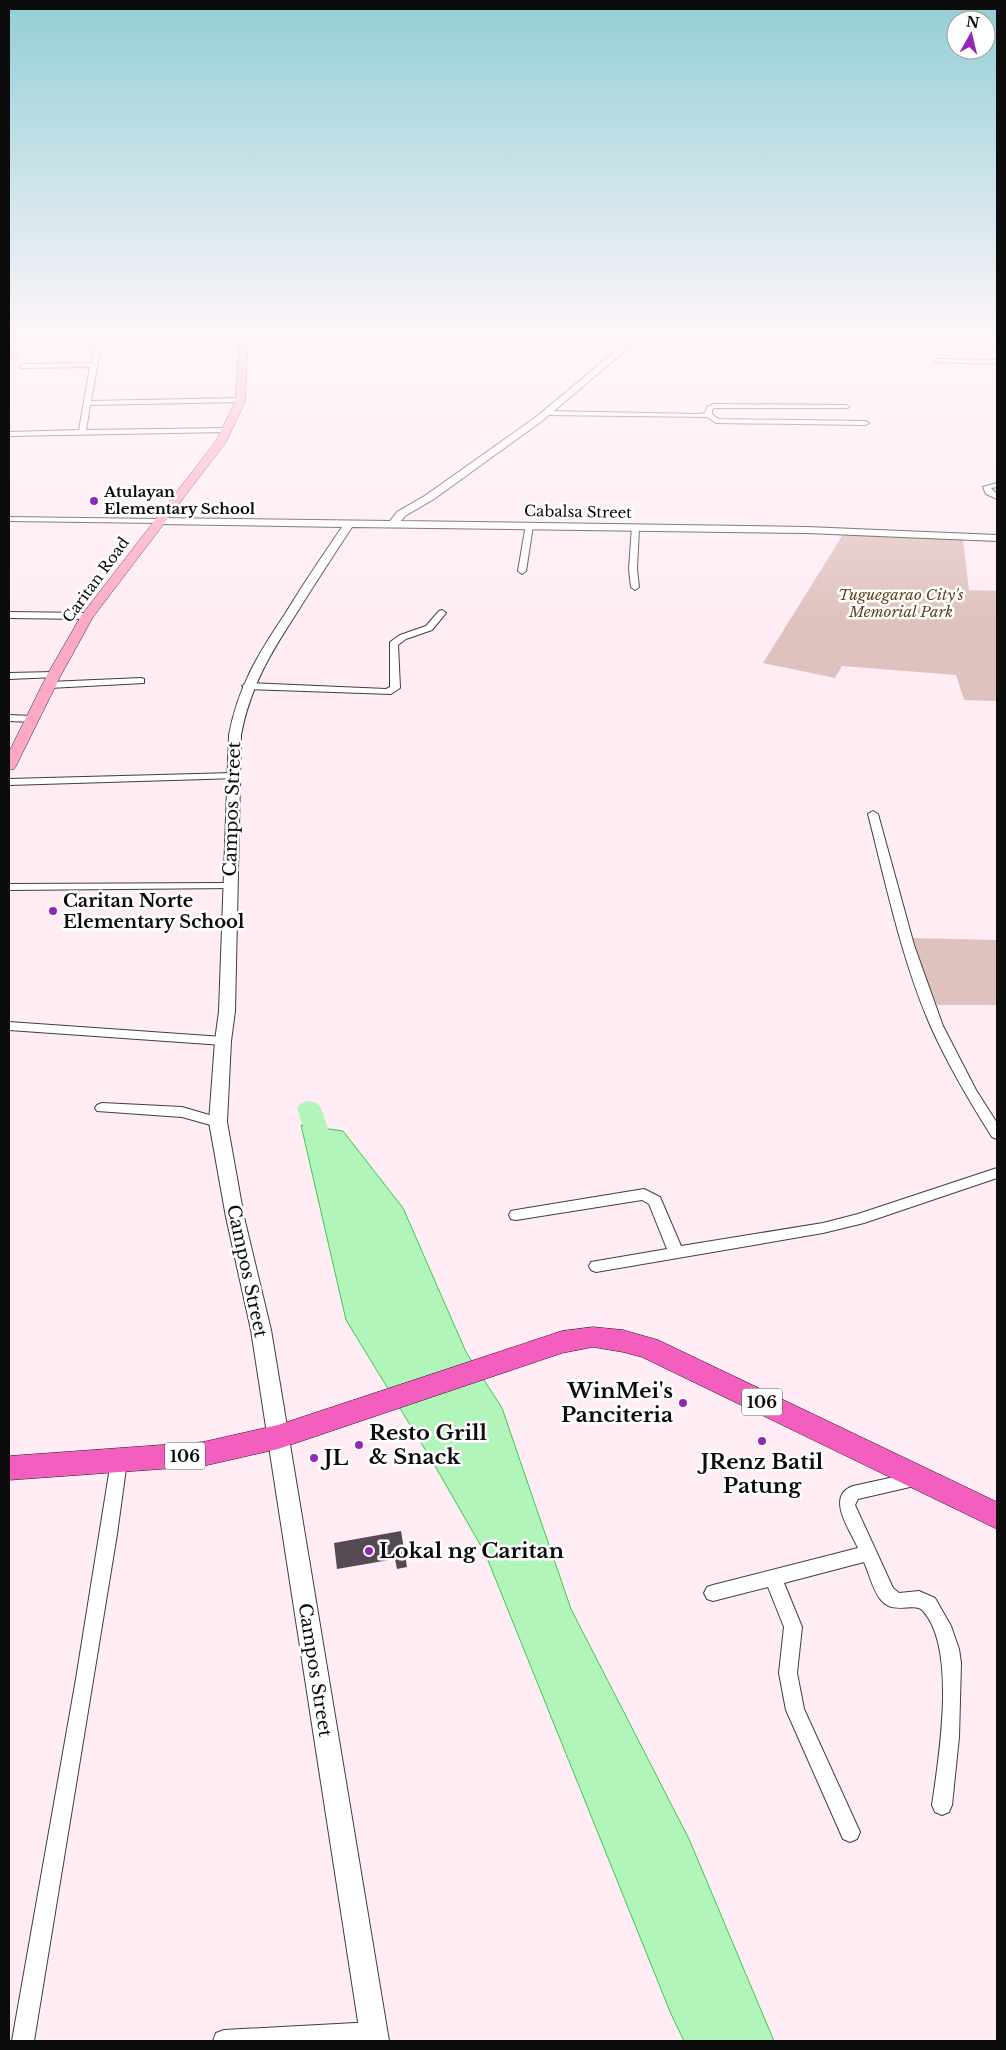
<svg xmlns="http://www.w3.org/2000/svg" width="1006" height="2050" viewBox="0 0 1006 2050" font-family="'Libre Baskerville',serif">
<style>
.cemetery{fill:#dfc1be}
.water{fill:#b2f5bb;stroke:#3aca51}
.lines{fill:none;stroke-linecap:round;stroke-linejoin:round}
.river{fill:#b2f5bb;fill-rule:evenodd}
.building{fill:#554953}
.minor-casing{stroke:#3f3f3f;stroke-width:2}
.tertiary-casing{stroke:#3f3f3f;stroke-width:2}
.secondary-casing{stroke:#2e2e2e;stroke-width:1}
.trunk-casing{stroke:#1d1d1d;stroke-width:1}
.minor{fill:#fff;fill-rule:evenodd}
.tertiary{fill:#fff;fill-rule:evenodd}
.secondary{fill:#fda8c7;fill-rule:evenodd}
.trunk{fill:#f45ebe;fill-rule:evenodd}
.poi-dot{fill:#8f27b9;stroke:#fff;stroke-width:2}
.labels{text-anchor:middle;stroke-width:5;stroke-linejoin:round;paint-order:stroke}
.far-poi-label{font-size:15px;font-weight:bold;fill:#0c0c0c;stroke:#fff;text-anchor:start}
.far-street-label{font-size:15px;fill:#0c0c0c;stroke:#fff}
.far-park-label{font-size:15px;font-style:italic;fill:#63441e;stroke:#fff}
.shield{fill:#fff;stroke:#555;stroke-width:1}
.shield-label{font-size:16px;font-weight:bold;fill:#0c0c0c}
.street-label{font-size:18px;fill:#0c0c0c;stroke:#fff}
.poi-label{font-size:18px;font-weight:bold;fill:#0c0c0c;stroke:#fff;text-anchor:start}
.near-poi-label{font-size:21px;font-weight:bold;fill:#0c0c0c;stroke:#fff;text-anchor:start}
</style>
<rect width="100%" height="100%" fill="#ffecf4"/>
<!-- cemetery -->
<g class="cemetery">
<polygon points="844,533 963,540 969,590 997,591 997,701 964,700 956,675 842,666 835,678 763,663"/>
<polygon points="909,938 997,940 997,1005 937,1005"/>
</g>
<!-- water -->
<polygon class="water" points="301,1125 343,1131 403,1208 466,1352 502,1408 571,1609 689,1839 774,2041 684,2041 671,2014 485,1553 431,1459 346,1320"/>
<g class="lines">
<!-- river -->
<polygon class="river" points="309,1101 317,1103 321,1109 338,1155 335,1161 326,1164 317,1161 314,1155 297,1109 301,1103"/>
</g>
<!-- building -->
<polygon class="building" points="401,1531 407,1567 397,1569 395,1559 337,1569 334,1543"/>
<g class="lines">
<!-- minor casing -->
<g class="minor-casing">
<g id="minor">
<polygon points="9,338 98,341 246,340 247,341 244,343 101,345 91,401 240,398 243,400 240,402 90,405 86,430 230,428 230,432 227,432 9,436 9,432 79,430 90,367 22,368 19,366 22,364 91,363 95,345 9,342"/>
<polygon points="9,353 17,355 9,357"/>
<polygon points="937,359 997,360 997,364 935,362 935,360"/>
<polygon points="714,404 846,405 849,407 848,408 715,408 712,409 712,414 718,419 865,421 869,423 865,425 716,423 707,417 546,415 543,413 546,411 699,414 705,413 707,407"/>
<polygon points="997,483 997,487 991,488 997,494 997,499 986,494 983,487"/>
<polygon points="9,517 159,519 163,521 159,523 9,521"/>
<polygon points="526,524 533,526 526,571 522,574 518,571"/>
<polygon points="632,526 639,528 637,569 639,587 635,590 631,587 629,569"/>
<polygon points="442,610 446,613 432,630 406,639 398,645 400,688 391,694 247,689 242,686 247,683 386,689 390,687 390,642 400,635 426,626 439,611"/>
<polygon points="9,612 87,613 91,616 87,619 9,618"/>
<polygon points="54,672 59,675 57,677 9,679 9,673"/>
<polygon points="141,678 144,679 144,683 49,688 44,685 49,682"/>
<polygon points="9,715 33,716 38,719 33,722 9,721"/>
<polygon points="234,773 239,776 238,778 9,785 9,779"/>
<path d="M873,811L878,814L914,945L943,1026L976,1090L997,1123V1139L992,1137C970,1102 948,1065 931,1027C902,961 886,884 868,814Z"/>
<polygon points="229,883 235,886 233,888 9,890 9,884"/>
<polygon points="9,1022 223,1037 229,1041 223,1045 9,1030"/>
<polygon points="102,1103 182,1107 223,1119 225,1122 223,1125 218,1127 182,1117 97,1111 95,1108 97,1105"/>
<polygon points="997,1168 997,1178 864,1223 823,1233 596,1272 591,1270 589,1266 591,1262 667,1249 649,1204 642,1200 516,1220 511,1219 509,1215 511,1211 516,1210 644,1189 660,1197 681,1246 823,1223 858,1214"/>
<polygon points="119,1454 125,1456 127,1461 117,1534 34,2041 12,2041 76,1679 111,1461 113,1456"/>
<path d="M917,1472L923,1474L925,1479L923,1484L858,1499L855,1505L893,1588L899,1593L919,1591L935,1598L951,1626L959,1649L961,1663L959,1737L952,1805L949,1812L942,1815L935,1812L932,1805C939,1757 957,1648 923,1611C915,1601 895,1616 881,1600C873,1591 869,1573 864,1562L784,1583L802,1627L797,1673L804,1709L860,1832L857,1839L850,1842L843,1839L786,1710L779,1673L784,1627L768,1587L713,1601L707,1599L704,1593L707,1587L713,1585L858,1548C850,1530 825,1496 853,1486Z"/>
<polygon points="374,2022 382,2025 385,2033 380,2041 213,2041 216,2033 224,2030"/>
</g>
</g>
<!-- tertiary casing -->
<g class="tertiary-casing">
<path id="tertiary" d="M631,338H640L542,421L434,499L405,516L401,521L807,527L997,535V541L807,533L352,527C333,556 314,585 296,614C270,654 250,687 241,735L235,1011L231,1041L227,1122L244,1217L271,1330L389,2041H361L251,1330L226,1217L209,1122L215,1041L219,1011L229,735C238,687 258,654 285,614C303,584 323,555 342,527L159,524L154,521L159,518L390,521L397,512L426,495L536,417Z"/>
</g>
<!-- secondary casing -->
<g class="secondary-casing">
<polygon id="secondary" points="240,338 248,338 245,402 226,442 93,617 61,675 16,766 14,769 9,770 9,752 47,675 81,616 216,441 235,402"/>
</g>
<!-- trunk casing -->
<g class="trunk-casing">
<polygon id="trunk" points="593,1327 623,1330 658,1340 997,1502 997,1529 642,1357 623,1352 593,1347 562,1353 278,1449 203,1466 9,1480 9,1456 203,1442 278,1425 562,1331"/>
</g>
<!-- minor -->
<use href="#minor" class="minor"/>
<!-- tertiary -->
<use href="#tertiary" class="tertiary"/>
<!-- secondary -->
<use href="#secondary" class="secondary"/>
<!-- trunk -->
<use href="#trunk" class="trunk"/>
</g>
<!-- sky -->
<linearGradient id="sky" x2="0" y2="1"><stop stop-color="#92ced6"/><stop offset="0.54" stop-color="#fff6fa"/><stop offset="1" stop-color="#fff6fa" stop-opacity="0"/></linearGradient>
<rect width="1006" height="625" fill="url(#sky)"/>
<!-- markers -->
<g class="poi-dot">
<circle cx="94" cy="501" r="5"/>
<circle cx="53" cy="911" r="5"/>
<circle cx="683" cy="1403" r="5"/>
<circle cx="762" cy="1441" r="5"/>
<circle cx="359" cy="1445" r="5"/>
<circle cx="314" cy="1458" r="5"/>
<circle cx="369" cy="1551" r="5"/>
</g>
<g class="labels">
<!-- far-poi labels -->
<g class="far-poi-label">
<text x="104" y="497">Atulayan<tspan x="104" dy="17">Elementary School</tspan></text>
</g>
<!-- far-street labels -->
<g class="far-street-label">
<text transform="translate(578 512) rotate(1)" y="5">Cabalsa Street</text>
<text transform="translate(96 580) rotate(-54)" y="5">Caritan Road</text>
</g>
<!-- far-park labels -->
<g class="far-park-label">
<text x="901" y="600">Tuguegarao City's<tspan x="901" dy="17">Memorial Park</tspan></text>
</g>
<!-- shield labels -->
<g class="shield">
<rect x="742" y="1388.5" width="40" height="27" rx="4"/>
<rect x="165" y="1442.5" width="40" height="27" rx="4"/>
</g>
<g class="shield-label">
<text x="762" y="1408">106</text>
<text x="185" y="1462">106</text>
</g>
<!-- street labels -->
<g class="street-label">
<text transform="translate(232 809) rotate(-88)" y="6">Campos Street</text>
<text transform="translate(247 1271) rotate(78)" y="6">Campos Street</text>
<text transform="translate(315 1670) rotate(81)" y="6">Campos Street</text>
</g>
<!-- poi labels -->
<g class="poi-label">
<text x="63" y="907">Caritan Norte<tspan x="63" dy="21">Elementary School</tspan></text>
</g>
<!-- near-poi labels -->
<g class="near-poi-label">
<text x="673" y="1398" text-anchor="end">WinMei's<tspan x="673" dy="24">Panciteria</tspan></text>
<text x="369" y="1440">Resto Grill<tspan x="369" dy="24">&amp; Snack</tspan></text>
<text x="324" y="1465">JL</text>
<text x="762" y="1469" text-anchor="middle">JRenz Batil<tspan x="762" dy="24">Patung</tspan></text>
<text x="379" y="1558">Lokal ng Caritan</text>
</g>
</g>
<!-- border -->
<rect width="1006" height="2050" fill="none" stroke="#0c0c0c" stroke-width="20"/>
<!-- north arrow -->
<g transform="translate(971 35) rotate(8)"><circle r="24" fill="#ffffff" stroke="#9e9e9e"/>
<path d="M0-4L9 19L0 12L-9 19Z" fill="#8f27b9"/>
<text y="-8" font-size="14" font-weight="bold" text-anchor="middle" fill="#0c0c0c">N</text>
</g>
</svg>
